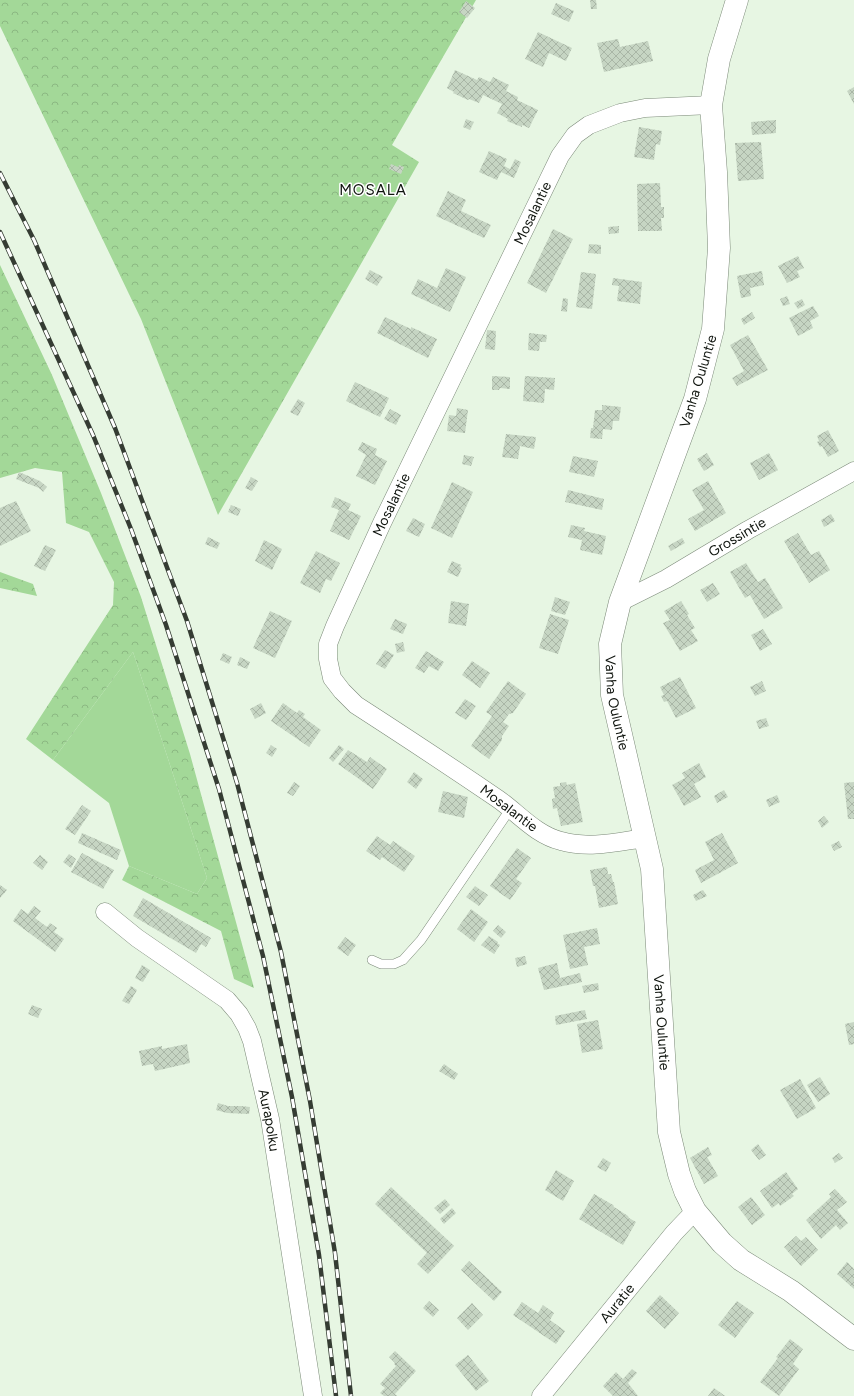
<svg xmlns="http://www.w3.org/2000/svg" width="854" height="1396" viewBox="0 0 854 1396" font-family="Figtree,sans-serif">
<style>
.grass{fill:#a3d898}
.forest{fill:url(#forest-crowns)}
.building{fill:url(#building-cross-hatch)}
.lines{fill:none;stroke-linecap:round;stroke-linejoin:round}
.service-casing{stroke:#7b8978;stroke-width:10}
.minor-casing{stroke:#7b8978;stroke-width:19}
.tertiary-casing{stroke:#7b8978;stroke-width:23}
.service{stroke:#fff;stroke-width:9}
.minor{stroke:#fff;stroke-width:18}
.tertiary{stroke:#fff;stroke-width:22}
.rail-casing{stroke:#353c33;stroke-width:4.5}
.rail{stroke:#fff;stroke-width:3;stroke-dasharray:9;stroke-linecap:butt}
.labels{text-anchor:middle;stroke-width:3;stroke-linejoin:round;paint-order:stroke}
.street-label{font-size:14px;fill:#0f140e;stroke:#fff}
.neighbourhood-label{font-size:15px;letter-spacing:1px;fill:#0f140e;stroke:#fff}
</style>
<defs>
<pattern id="forest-crowns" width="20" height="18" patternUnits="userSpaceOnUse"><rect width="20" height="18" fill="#a3d898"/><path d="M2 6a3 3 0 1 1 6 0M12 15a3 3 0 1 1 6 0" fill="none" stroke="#8bb882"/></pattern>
<pattern id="building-cross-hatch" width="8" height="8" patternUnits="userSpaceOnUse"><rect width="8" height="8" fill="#c6d5c3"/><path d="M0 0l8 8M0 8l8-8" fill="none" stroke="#a9b6a6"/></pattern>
</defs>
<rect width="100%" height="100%" fill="#e7f6e3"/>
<!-- grass -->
<polygon class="grass" points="133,652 207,878 197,894 129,866 109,803 53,760"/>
<!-- forest -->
<g class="forest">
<polygon points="0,0 476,0 392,145 419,162 218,515 141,319 0,26"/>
<polygon points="0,265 52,375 101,493 141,597 190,754 254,988 234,979 221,931 122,880 129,866 197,894 207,878 133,652 53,760 26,739 113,605 114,582 89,532 66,523 62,472 35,468 0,478"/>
<polygon points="0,572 33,584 37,596 0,588"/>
</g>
<!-- building -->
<g class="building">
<polygon points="590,0 596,0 597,9 591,9"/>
<polygon points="466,1 475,8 467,18 459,12"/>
<polygon points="556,3 574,11 569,22 551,14"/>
<polygon points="538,32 572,48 566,61 549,53 543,67 525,59"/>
<polygon points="618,39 620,47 648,41 653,61 604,72 597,43"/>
<polygon points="455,70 477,80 479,77 490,82 493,77 509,85 506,91 518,97 517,100 538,110 529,128 522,125 522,127 507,121 508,119 497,113 502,104 483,95 479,103 469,99 468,100 453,93 454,92 447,88"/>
<polygon points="854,87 854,104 847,91"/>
<polygon points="466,119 474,122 470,130 463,127"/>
<polygon points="776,120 776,133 752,135 751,122"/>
<polygon points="639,127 662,131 660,145 656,144 654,160 634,157"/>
<polygon points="761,142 764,179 738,181 735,143"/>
<polygon points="489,151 507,159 504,166 510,169 515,159 521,162 514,178 501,172 497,180 479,172"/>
<polygon points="391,164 398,167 399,165 404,167 401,174 389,169"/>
<polygon points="660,183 661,207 664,207 664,218 661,218 662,231 638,231 637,184"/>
<polygon points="448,191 466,200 461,211 491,225 484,238 436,216"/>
<polygon points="619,226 619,233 609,234 608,227"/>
<polygon points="553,229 573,239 546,293 527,283"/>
<polygon points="589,244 601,245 601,254 588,253"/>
<polygon points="798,256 804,268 797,271 800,277 787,283 778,266"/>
<polygon points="446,268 466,277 450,312 411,294 418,279 437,288"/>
<polygon points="370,270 383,277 377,286 365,279"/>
<polygon points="762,271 764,285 750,288 751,296 741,298 737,276"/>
<polygon points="581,272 596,274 592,309 576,307"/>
<polygon points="613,278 642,282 640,304 617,301 619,286 612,285"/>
<polygon points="787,296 790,304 783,306 780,299"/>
<polygon points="563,298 568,299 567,312 561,311"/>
<polygon points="802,299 805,305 798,309 794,303"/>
<polygon points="813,306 819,316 810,321 813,328 798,336 789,318"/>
<polygon points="752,312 755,318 744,325 741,319"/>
<polygon points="385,317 411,329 411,327 437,339 428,358 377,333"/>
<polygon points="487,330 496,331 495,350 485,349"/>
<polygon points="529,333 547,335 546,342 540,342 539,351 528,350"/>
<polygon points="748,335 768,370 737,386 732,378 744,371 730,345"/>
<polygon points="492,376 510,377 510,389 500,388 499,390 492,390"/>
<polygon points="525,376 555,378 554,390 545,389 544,403 523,401"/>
<polygon points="355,382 389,398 380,417 346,401"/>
<polygon points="298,399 305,403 298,416 290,412"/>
<polygon points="602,405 621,407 619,421 613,421 612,430 603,429 602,439 590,438 591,428 593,428 595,410 602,410"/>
<polygon points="457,408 468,410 465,433 447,431 449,415 456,416"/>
<polygon points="390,409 401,415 396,425 384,419"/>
<polygon points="828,430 839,451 828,457 822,446 820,447 817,442 819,441 817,436"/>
<polygon points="506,434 536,437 534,449 520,446 518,459 502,457"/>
<polygon points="362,442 377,449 375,455 387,461 375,485 356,476 366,455 358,450"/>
<polygon points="707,453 714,465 704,471 697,459"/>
<polygon points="769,453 778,470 759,480 750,463"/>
<polygon points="464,455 474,457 471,466 462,464"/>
<polygon points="573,456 598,461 594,477 569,472"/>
<polygon points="19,472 40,481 47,487 43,492 39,488 16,479"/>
<polygon points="251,477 258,481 252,491 245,488"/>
<polygon points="708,481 726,513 695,531 688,519 704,510 692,490"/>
<polygon points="452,482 473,492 452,538 431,528"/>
<polygon points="568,490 604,499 602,510 565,502"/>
<polygon points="335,497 351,504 348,510 361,516 349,540 330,531 339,510 331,507"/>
<polygon points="16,501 31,531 0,546 0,508"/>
<polygon points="231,505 241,509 238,516 228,512"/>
<polygon points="831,514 835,521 824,527 821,520"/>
<polygon points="413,518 425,524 419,537 406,531"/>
<polygon points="571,525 585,528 584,531 606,536 602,555 580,550 582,540 568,537"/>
<polygon points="798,533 811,555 819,551 830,570 809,583 784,541"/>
<polygon points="208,537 220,543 217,549 205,544"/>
<polygon points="682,538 685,543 671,551 668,546"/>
<polygon points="264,540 282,549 272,570 255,561"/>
<polygon points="45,545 56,550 45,571 34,566"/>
<polygon points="316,551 340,563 331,581 326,579 320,593 300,583"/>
<polygon points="452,561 461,565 460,567 462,568 458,577 447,572"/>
<polygon points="746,563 758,582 765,578 783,608 764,619 750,595 745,598 730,572"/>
<polygon points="713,583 720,594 707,602 700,590"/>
<polygon points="555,597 570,602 565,615 551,611"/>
<polygon points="451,601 469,604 466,626 448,623"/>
<polygon points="681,601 689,614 687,615 695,628 691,630 698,641 680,651 663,623 670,620 664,611"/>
<polygon points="270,611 292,621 275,658 253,648"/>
<polygon points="550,614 569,620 558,654 539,648"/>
<polygon points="395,619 407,624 403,634 390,629"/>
<polygon points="763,629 772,644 760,651 751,635"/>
<polygon points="403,642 405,651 397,653 395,644"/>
<polygon points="385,650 394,655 385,669 376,664"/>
<polygon points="426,651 444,662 438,671 429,666 424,673 415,668"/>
<polygon points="223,653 232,657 229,664 220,660"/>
<polygon points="240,657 250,662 247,669 237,665"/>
<polygon points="472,661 490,673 480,688 462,675"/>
<polygon points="680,677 696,708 676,718 667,701 664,702 661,696 664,695 660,687"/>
<polygon points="508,681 526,694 513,713 509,714 503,722 509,726 502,736 502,740 489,759 471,746 492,716 486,712"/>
<polygon points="762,681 766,691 755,696 750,687"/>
<polygon points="465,699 476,706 466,720 455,713"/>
<polygon points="261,703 266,713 255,719 250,709"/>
<polygon points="283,703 297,713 299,710 305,714 303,717 321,730 309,747 271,721"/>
<polygon points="766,718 769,726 759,729 756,721"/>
<polygon points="271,745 277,749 272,757 266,753"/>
<polygon points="339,745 344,749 333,762 329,758"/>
<polygon points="348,750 367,762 370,757 387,769 373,789 338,764"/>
<polygon points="699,763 706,777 694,784 701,797 684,806 672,785 685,778 682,773"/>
<polygon points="414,772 423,779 416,789 407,782"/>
<polygon points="294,782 300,786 293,796 287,793"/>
<polygon points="566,782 567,785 575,783 583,822 561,826 557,808 553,809 552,799 555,798 553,787 560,786 560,783"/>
<polygon points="854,782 854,819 848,819 844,783"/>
<polygon points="724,790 728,797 717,803 714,796"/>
<polygon points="443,791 468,797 464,818 438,812"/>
<polygon points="777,795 780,802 769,807 766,800"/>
<polygon points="82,805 91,811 75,835 65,829"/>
<polygon points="824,816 829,822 822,828 818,821"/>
<polygon points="82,833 121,850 117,860 78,843"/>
<polygon points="722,833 738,863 701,883 695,870 714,860 705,842"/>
<polygon points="377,836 390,845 393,841 415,856 404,872 382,857 380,860 366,851"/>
<polygon points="839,841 842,847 834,851 831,845"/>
<polygon points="517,848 531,858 516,879 522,883 510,900 490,886"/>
<polygon points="82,853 114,870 103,889 71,872"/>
<polygon points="69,854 76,859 71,868 63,862"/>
<polygon points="40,855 48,862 42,870 33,863"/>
<polygon points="607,867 608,874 611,874 613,882 614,882 618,904 599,908 595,886 593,886 590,870"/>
<polygon points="0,885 7,890 0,898"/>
<polygon points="475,886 488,895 479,906 466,897"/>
<polygon points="703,890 707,896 696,901 693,895"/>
<polygon points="143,898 211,938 206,947 201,944 196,953 133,916"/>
<polygon points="34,906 41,911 35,918 47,927 50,923 57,928 54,932 64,939 55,952 13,921 21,909 28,914"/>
<polygon points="471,909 488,922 474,942 457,929"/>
<polygon points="498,925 506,932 501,938 493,931"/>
<polygon points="597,928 600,944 584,947 588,965 570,969 563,935"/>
<polygon points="489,936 498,942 497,943 500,945 494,954 481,945"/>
<polygon points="345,937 356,945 348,956 337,948"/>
<polygon points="525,956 527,964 517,967 515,958"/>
<polygon points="557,963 560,978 580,973 582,982 544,990 538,968"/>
<polygon points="142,965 150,970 143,982 135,978"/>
<polygon points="598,983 599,990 584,993 582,986"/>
<polygon points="131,986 137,990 129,1004 122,1001"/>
<polygon points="32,1005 42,1009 38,1018 28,1014"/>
<polygon points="585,1010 587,1019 556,1025 555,1016"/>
<polygon points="598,1020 603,1049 582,1053 577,1024"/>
<polygon points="854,1022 854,1044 849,1045 845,1024"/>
<polygon points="187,1044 190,1063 155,1071 153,1064 142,1066 139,1051 162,1046 162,1049"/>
<polygon points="444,1064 458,1074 454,1080 439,1071"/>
<polygon points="820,1077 830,1094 818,1102 807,1085"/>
<polygon points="800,1079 816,1108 797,1119 780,1090"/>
<polygon points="218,1103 228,1106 241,1106 250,1107 249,1114 227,1113 216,1110"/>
<polygon points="758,1144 766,1155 759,1160 751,1150"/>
<polygon points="708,1147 712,1155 707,1157 718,1176 704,1184 690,1158"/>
<polygon points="839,1153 843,1158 835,1163 832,1158"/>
<polygon points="603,1158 611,1163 606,1172 597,1167"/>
<polygon points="556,1170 574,1181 563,1201 545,1190"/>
<polygon points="786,1172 798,1189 792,1194 794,1196 780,1206 779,1203 772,1208 760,1191"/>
<polygon points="391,1187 454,1246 428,1274 417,1264 427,1253 375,1204"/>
<polygon points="835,1189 847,1202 837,1210 848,1223 840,1230 836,1225 821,1239 806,1220 831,1197 829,1194"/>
<polygon points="594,1194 613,1205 614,1207 628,1216 629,1218 636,1222 623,1245 579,1219"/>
<polygon points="751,1197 765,1215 752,1225 738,1207"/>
<polygon points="445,1199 450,1205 440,1214 434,1208"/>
<polygon points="452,1208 456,1213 444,1224 440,1219"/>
<polygon points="796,1236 801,1241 806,1237 818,1250 801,1266 784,1247"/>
<polygon points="469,1261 502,1292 494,1301 461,1270"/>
<polygon points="847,1262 854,1269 854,1289 837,1274"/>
<polygon points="660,1295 679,1313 665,1329 646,1311"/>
<polygon points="429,1301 439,1310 433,1317 423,1308"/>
<polygon points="737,1301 754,1313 735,1338 718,1325"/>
<polygon points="522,1302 538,1313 543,1305 554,1313 550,1320 565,1331 556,1344 513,1315"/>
<polygon points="472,1303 483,1315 468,1330 457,1318"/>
<polygon points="790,1339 803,1349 793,1364 799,1369 779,1396 760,1382 778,1358 776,1357"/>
<polygon points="395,1351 416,1371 395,1394 397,1396 384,1396 380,1393 385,1388 380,1384 396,1366 394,1364 395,1363 389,1357"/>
<polygon points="468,1355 489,1381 476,1391 455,1365"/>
<polygon points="632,1369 637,1373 628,1383 638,1396 613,1396 603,1386 616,1372 623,1379"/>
<polygon points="714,1388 725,1396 708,1396"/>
</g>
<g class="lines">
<!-- service casing -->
<g class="service-casing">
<polyline id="service" points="372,960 381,964 394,964 403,960 421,940 511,808"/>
</g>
<!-- minor casing -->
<g class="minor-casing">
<g id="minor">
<path id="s1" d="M620,602L666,579L748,530L854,471"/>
<path id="s2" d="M645,838C617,842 589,849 561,841C536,835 518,813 498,799C451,767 404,736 356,705L342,691L332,678L328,659V644L335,626L382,523L560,156L575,135L589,125L620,113L645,108L711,105"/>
<path id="s3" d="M105,912L137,938L227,1000L239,1014L247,1028L252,1041L270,1119L313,1396"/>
<path id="s4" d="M541,1396L674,1233L695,1211"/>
</g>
</g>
<!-- tertiary casing -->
<g class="tertiary-casing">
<g id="tertiary">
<path id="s5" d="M737,0L719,59L711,105L716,172L719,248L713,329L695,399L620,602L610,644L612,695L652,869L669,1132L679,1174L685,1191L695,1211L722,1243L741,1260L791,1291L854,1339"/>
</g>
</g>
<!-- service -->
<use href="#service" class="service"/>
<!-- minor -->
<use href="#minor" class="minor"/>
<!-- tertiary -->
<use href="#tertiary" class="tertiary"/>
<!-- rail casing -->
<g class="rail-casing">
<g id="rail">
<polyline points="0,173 34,240 115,428 187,621 237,783 281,952 310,1101 335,1253 351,1396"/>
<polyline points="0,232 93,435 131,529 166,625 219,789 263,956 292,1097 319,1255 336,1396"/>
</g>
</g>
<!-- rail -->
<use href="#rail" class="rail"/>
</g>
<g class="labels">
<!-- street labels -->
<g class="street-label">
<text dy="5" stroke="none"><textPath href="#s2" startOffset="879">Mosalantie</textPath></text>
<text transform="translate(698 381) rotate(-73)" y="5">Vanha Ouluntie</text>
<text dy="5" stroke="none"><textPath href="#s2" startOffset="555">Mosalantie</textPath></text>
<text dy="5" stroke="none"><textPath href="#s1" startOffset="134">Grossintie</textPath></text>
<text dy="5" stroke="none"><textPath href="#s5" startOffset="724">Vanha Ouluntie</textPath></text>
<text transform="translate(509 808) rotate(37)" y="5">Mosalantie</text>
<text dy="5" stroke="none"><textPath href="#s5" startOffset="1048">Vanha Ouluntie</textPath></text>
<text dy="5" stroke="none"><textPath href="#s3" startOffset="280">Aurapolku</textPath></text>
<text dy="5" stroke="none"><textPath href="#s4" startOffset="120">Auratie</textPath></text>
</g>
<!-- neighbourhood labels -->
<g class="neighbourhood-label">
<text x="373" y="195">MOSALA</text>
</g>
</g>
</svg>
